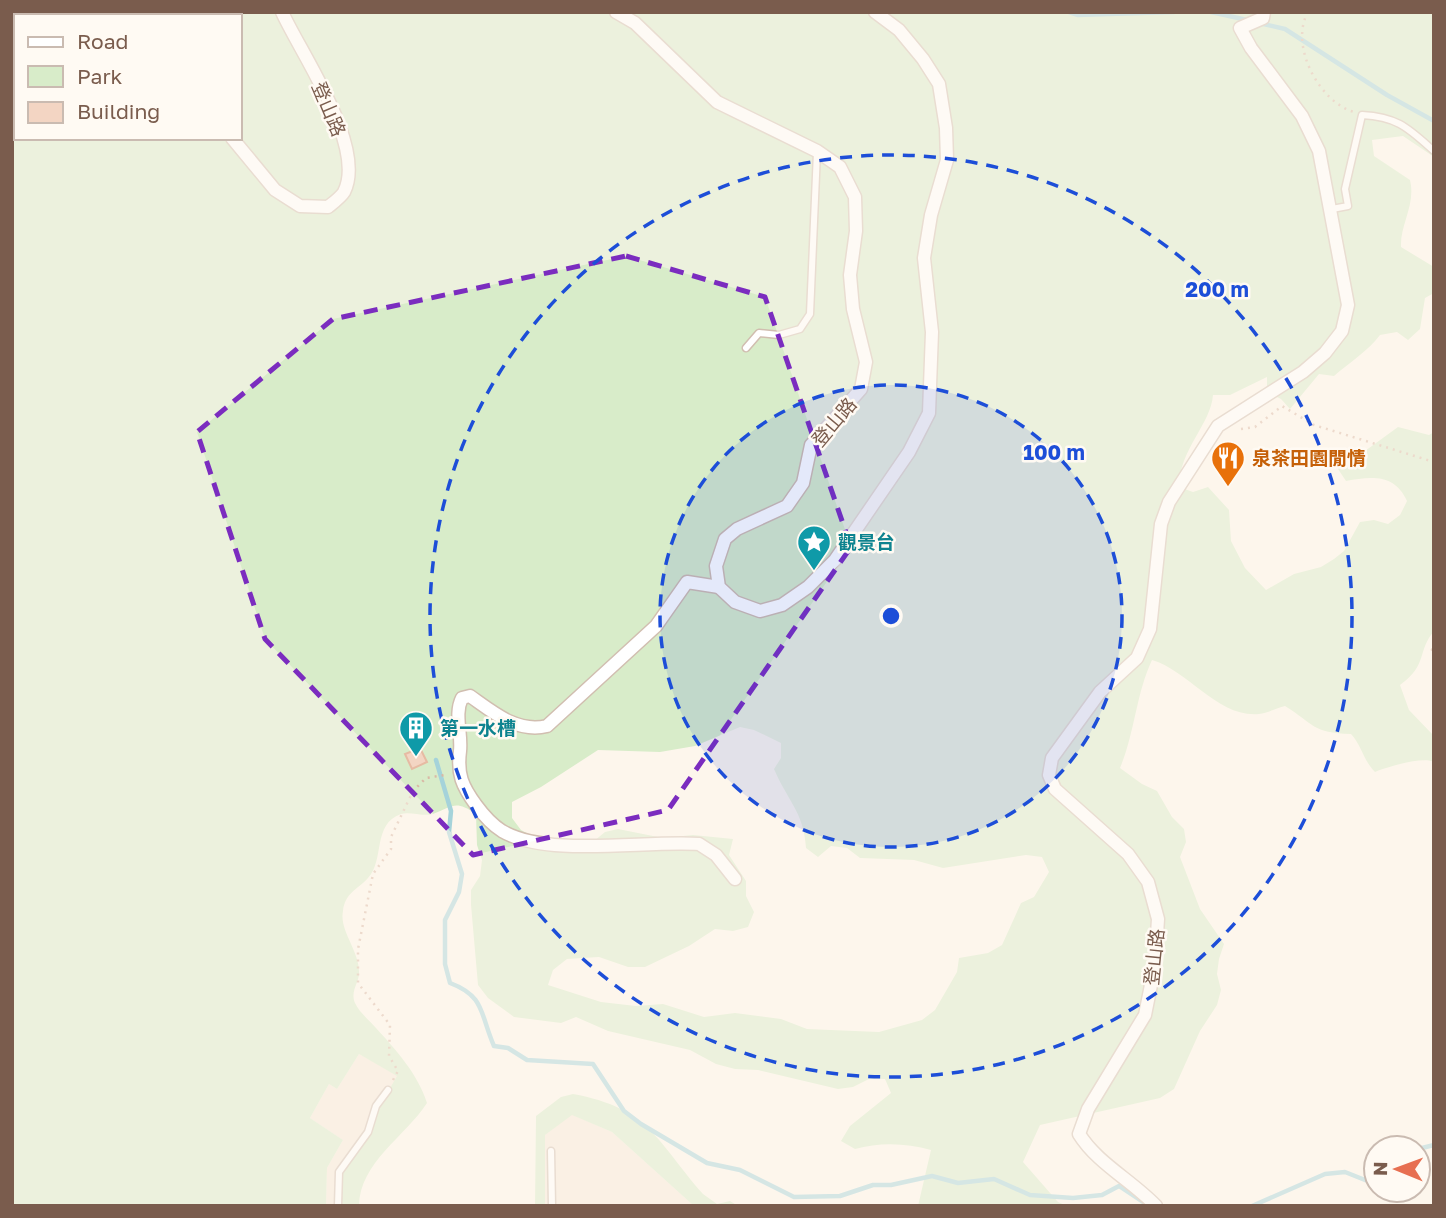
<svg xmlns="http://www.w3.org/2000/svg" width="1446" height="1218" viewBox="0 0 1446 1218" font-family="'Golos Text','Noto Sans TC',sans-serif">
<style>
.residential{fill:#f5e8da}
.green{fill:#d8ecc9;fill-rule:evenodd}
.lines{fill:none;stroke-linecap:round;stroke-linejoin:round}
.stream{stroke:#a5d3da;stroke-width:4.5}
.building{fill:#f3d5c3;stroke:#e6bba3;stroke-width:2}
.lane-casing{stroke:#d1beb0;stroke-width:9}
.street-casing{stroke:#d1beb0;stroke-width:15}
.path{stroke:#d9b8a5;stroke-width:2.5;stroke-dasharray:2 5;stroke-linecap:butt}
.lane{stroke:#fff;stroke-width:6}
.street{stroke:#fff;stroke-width:12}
.marked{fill:none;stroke:#7b2cbf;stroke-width:5;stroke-dasharray:14 9;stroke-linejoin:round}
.ring{fill:none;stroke:#1d4ed8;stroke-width:3.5;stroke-dasharray:12 9}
.labels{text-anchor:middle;stroke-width:5;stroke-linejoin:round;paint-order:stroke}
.street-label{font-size:19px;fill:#7a5c4d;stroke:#fffaf3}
.food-label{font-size:19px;font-weight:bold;fill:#c56008;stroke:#fffaf3;text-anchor:start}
.culture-label{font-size:19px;font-weight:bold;fill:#0d838f;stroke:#fffaf3;text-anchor:start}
.centre{fill:#1d4ed8;stroke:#fffaf3;stroke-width:3.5}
.ring-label{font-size:21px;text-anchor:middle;font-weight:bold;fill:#1d4ed8;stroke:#fffaf3;stroke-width:5;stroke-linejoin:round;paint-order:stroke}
</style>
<rect width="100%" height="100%" fill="#fdf6ec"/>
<!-- residential -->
<g class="residential">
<polygon points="359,1054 398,1075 341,1206 326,1206 327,1168 343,1140 310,1118 329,1084 337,1089"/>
<polygon points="571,1114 612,1132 694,1206 545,1206 545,1135"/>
</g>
<!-- green -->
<g class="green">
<path d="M12,12H1434V157L1403,136L1372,140L1374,156L1410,180C1416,205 1400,224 1401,247L1434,267V293L1425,298L1420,329L1408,340L1397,332L1380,335C1370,349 1348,364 1334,376L1319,374L1290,409L1281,399L1267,392V377L1230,395H1213C1211,424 1179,450 1179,487L1193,492L1208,487L1229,510L1231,541L1245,568L1266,590L1294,574L1321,567L1334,559L1344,551L1360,522L1374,520L1388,524L1400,515L1407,501C1395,474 1372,476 1346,481L1338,469L1337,454L1351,448L1365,451L1398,427L1429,435L1434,432V631C1417,651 1428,665 1400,685L1409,710L1434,736V762C1423,756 1387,767 1375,772C1363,760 1362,746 1351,734C1312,733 1314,724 1285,706C1277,708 1267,713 1259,714C1218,718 1189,671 1152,660C1136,694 1135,732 1120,768L1142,784L1157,791L1172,817L1184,829L1186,842L1180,857L1200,909L1224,944L1219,959L1217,974L1221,990L1217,1005L1200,1031L1174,1089L1160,1098L1040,1125L1023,1162L1058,1202L1067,1206H918L931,1150C906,1143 880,1142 855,1149L841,1141L850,1126L891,1093L885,1079H869L853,1087L838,1089L758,1070L735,1069L716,1064L690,1050L608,1031L576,1017L561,1023L514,1017L488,998L478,985L471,905V890L480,876L482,860L477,845L476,814C455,800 454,806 433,814C423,817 410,811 401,814C372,824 385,860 368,878C357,890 345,893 343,911C339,931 360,951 359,973C359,983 350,991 355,1003C359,1012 370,1021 376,1028C396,1050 418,1074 427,1103C405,1137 360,1162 359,1206H341L342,1172L397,1076L359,1054L337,1089L329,1084L310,1118L343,1140L327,1168L326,1206H12ZM16,16H240V138H16ZM740,727L754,730L781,743V758L774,769C787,800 804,812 806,848L818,857L831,846L847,848L860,858L914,860L943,868L1026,855L1042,857L1049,872L1034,897L1021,903L1002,945L988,953L959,958L957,972L935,1010L922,1020L879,1032L807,1029L781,1019L735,1013L704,1017L663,1004L636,1006L601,1002L548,985L553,970L567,959L599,957L628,967H645L689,946L715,929L733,931L748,927L754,912L746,896V881L729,855L733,839L693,835L663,838L618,829L605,832L594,841L549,845L521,830L512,818V802L541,787L598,750L660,752L695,746Z"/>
<path d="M573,1094C649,1108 656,1140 703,1194L717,1204L730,1201L738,1206H694L612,1132L572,1115L545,1135V1206H535L536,1116L561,1097Z"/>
</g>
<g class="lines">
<!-- stream -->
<g class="stream">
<polyline points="1069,12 1078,15 1174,12"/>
<polyline points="1211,12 1247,20"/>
<polyline points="1259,23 1285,29 1387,95 1434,121"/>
<path d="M436,760L451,811L449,832L462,874L459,892L445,920V964L450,983C485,996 480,1014 494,1046L508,1048L527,1060L593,1064L624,1111L641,1124L707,1163L740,1170L794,1197L840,1196L873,1185H891L932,1176L958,1183L994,1179L1030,1195L1073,1198L1102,1195L1119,1186L1143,1202"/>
<polyline points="1418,1149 1434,1145"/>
<polyline points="1252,1206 1325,1174 1345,1172 1365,1180 1376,1174"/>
</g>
</g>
<!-- building -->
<polygon class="building" points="420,748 427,762 412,769 405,754"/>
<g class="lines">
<!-- lane casing -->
<g class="lane-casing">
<g id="lane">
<path d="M1332,209L1348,206L1345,189L1362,115C1398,117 1408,128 1434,151"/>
<polyline points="746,348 759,333 779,335 800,329 810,314 817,152"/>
<polyline points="551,1151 552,1206"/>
<polyline points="338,1206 339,1172 368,1132 376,1106 388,1090"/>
</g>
</g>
<!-- street casing -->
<g class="street-casing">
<g id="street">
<polyline points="101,12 108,16"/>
<polyline points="616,12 635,23 717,102 817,151 840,167 855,197 856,231 850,275 853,309 866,362 861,389 811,445 803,483 787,506 737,529 725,539 716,566 719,587 735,602 760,611 782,605 808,587 835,560 909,452 929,413 932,332 924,258 931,215 947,160 946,128 939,84 923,59 899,30 875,12"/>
<polyline points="31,16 35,12"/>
<polyline points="12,30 16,27"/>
<path d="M232,138L275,190L300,206L328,207C333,203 341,197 344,192C367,147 301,54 282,12"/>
<path d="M719,587L687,582L656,626L547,726C517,733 494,713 470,696L462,698C454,714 462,733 460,751C457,774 462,786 476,805C484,816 491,824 502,831C548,858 645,840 699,844L716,855L735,879"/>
<path d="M1156,1206C1131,1180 1097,1163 1079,1134L1088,1109L1145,1015L1155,965L1158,919L1148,882L1128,854L1055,789L1049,775L1052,758L1100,692L1137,658L1150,629L1161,524L1169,502L1218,426L1303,372L1325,353L1342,331L1348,305L1319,151L1302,116L1251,48L1240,28L1263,18L1264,12"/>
</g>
</g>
<!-- path -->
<g class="path">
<path d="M1308,12C1289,45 1319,102 1354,112"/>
<polyline points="1241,429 1255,427 1282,406 1314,425 1434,462"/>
<polyline points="1431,649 1434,651"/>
<polyline points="393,1080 398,1071 389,1056 390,1025 358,983 358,949 373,874 391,849 391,837 413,791 426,778 445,775"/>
</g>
<!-- lane -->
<use href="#lane" class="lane"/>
<!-- street -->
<use href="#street" class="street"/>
</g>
<!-- marked area -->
<path d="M0 0H1446V1218H0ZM626,256L765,297L851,547L668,810L473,855L265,639L197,432L333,319Z" fill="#fdf6ec" fill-opacity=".55" fill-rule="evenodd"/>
<path class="marked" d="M626,256L765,297L851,547L668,810L473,855L265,639L197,432L333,319Z"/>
<!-- distance rings -->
<circle cx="891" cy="616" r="231" fill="#1d4ed8" fill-opacity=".12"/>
<g class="ring">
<circle cx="891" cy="616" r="231"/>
<circle cx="891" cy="616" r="461"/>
</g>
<!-- icons -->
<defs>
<g id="restaurant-pin" transform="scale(1.75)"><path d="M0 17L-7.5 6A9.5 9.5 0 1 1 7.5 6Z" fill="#e8710a" stroke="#fffaf3"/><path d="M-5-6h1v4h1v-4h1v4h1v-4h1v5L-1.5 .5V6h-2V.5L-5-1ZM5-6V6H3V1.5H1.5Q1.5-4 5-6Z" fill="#fff"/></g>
<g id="sight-pin" transform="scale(1.75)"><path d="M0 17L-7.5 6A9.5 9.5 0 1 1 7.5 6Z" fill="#0f9aa8" stroke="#fffaf3"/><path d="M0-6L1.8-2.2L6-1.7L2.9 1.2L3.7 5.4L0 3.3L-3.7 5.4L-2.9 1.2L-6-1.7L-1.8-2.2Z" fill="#fff"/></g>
<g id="building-pin" transform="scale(1.75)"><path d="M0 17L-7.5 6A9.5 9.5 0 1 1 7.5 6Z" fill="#0f9aa8" stroke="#fffaf3"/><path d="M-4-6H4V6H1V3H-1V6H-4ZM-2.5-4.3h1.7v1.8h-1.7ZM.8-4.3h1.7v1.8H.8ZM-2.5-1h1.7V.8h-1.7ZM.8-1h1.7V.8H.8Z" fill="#fff"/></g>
</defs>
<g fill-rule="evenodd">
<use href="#restaurant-pin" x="1228" y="458"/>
<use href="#sight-pin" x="814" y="542"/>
<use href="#building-pin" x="416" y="728"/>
</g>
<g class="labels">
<!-- street labels -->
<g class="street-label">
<text transform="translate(329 109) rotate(67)" y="7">登山路</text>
<text transform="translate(834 422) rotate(-50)" y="7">登山路</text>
<text transform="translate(1154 957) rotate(-84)" y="7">登山路</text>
</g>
<!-- food labels -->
<g class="food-label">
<text x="1252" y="465">泉茶田園閒情</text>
</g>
<!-- culture labels -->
<g class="culture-label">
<text x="838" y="549">觀景台</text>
<text x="440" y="735">第一水槽</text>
</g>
</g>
<circle cx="891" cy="616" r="10" class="centre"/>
<g class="ring-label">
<text x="1217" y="297">200 m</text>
<text x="1054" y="460">100 m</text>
</g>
<!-- border -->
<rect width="1446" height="1218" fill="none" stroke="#7a5c4d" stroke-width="28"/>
<!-- legend -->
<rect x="14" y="14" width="228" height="126" fill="#fffaf3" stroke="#cabbb1" stroke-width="2"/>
<rect x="28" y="37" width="35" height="10" fill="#ffffff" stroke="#cabbb1" stroke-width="2"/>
<text x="77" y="49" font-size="21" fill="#7a5c4d">Road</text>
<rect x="28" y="66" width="35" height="21" fill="#d8ecc9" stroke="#cabbb1" stroke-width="2"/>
<text x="77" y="84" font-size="21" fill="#7a5c4d">Park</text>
<rect x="28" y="102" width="35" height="21" fill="#f3d5c3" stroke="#cabbb1" stroke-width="2"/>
<text x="77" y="119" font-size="21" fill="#7a5c4d">Building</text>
<!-- north arrow -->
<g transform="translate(1397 1169) rotate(271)"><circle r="33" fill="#fffaf3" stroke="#cabbb1" stroke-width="2"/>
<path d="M0-5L12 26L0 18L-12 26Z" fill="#e76f51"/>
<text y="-10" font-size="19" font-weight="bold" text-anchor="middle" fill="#7a5c4d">N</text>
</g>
</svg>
